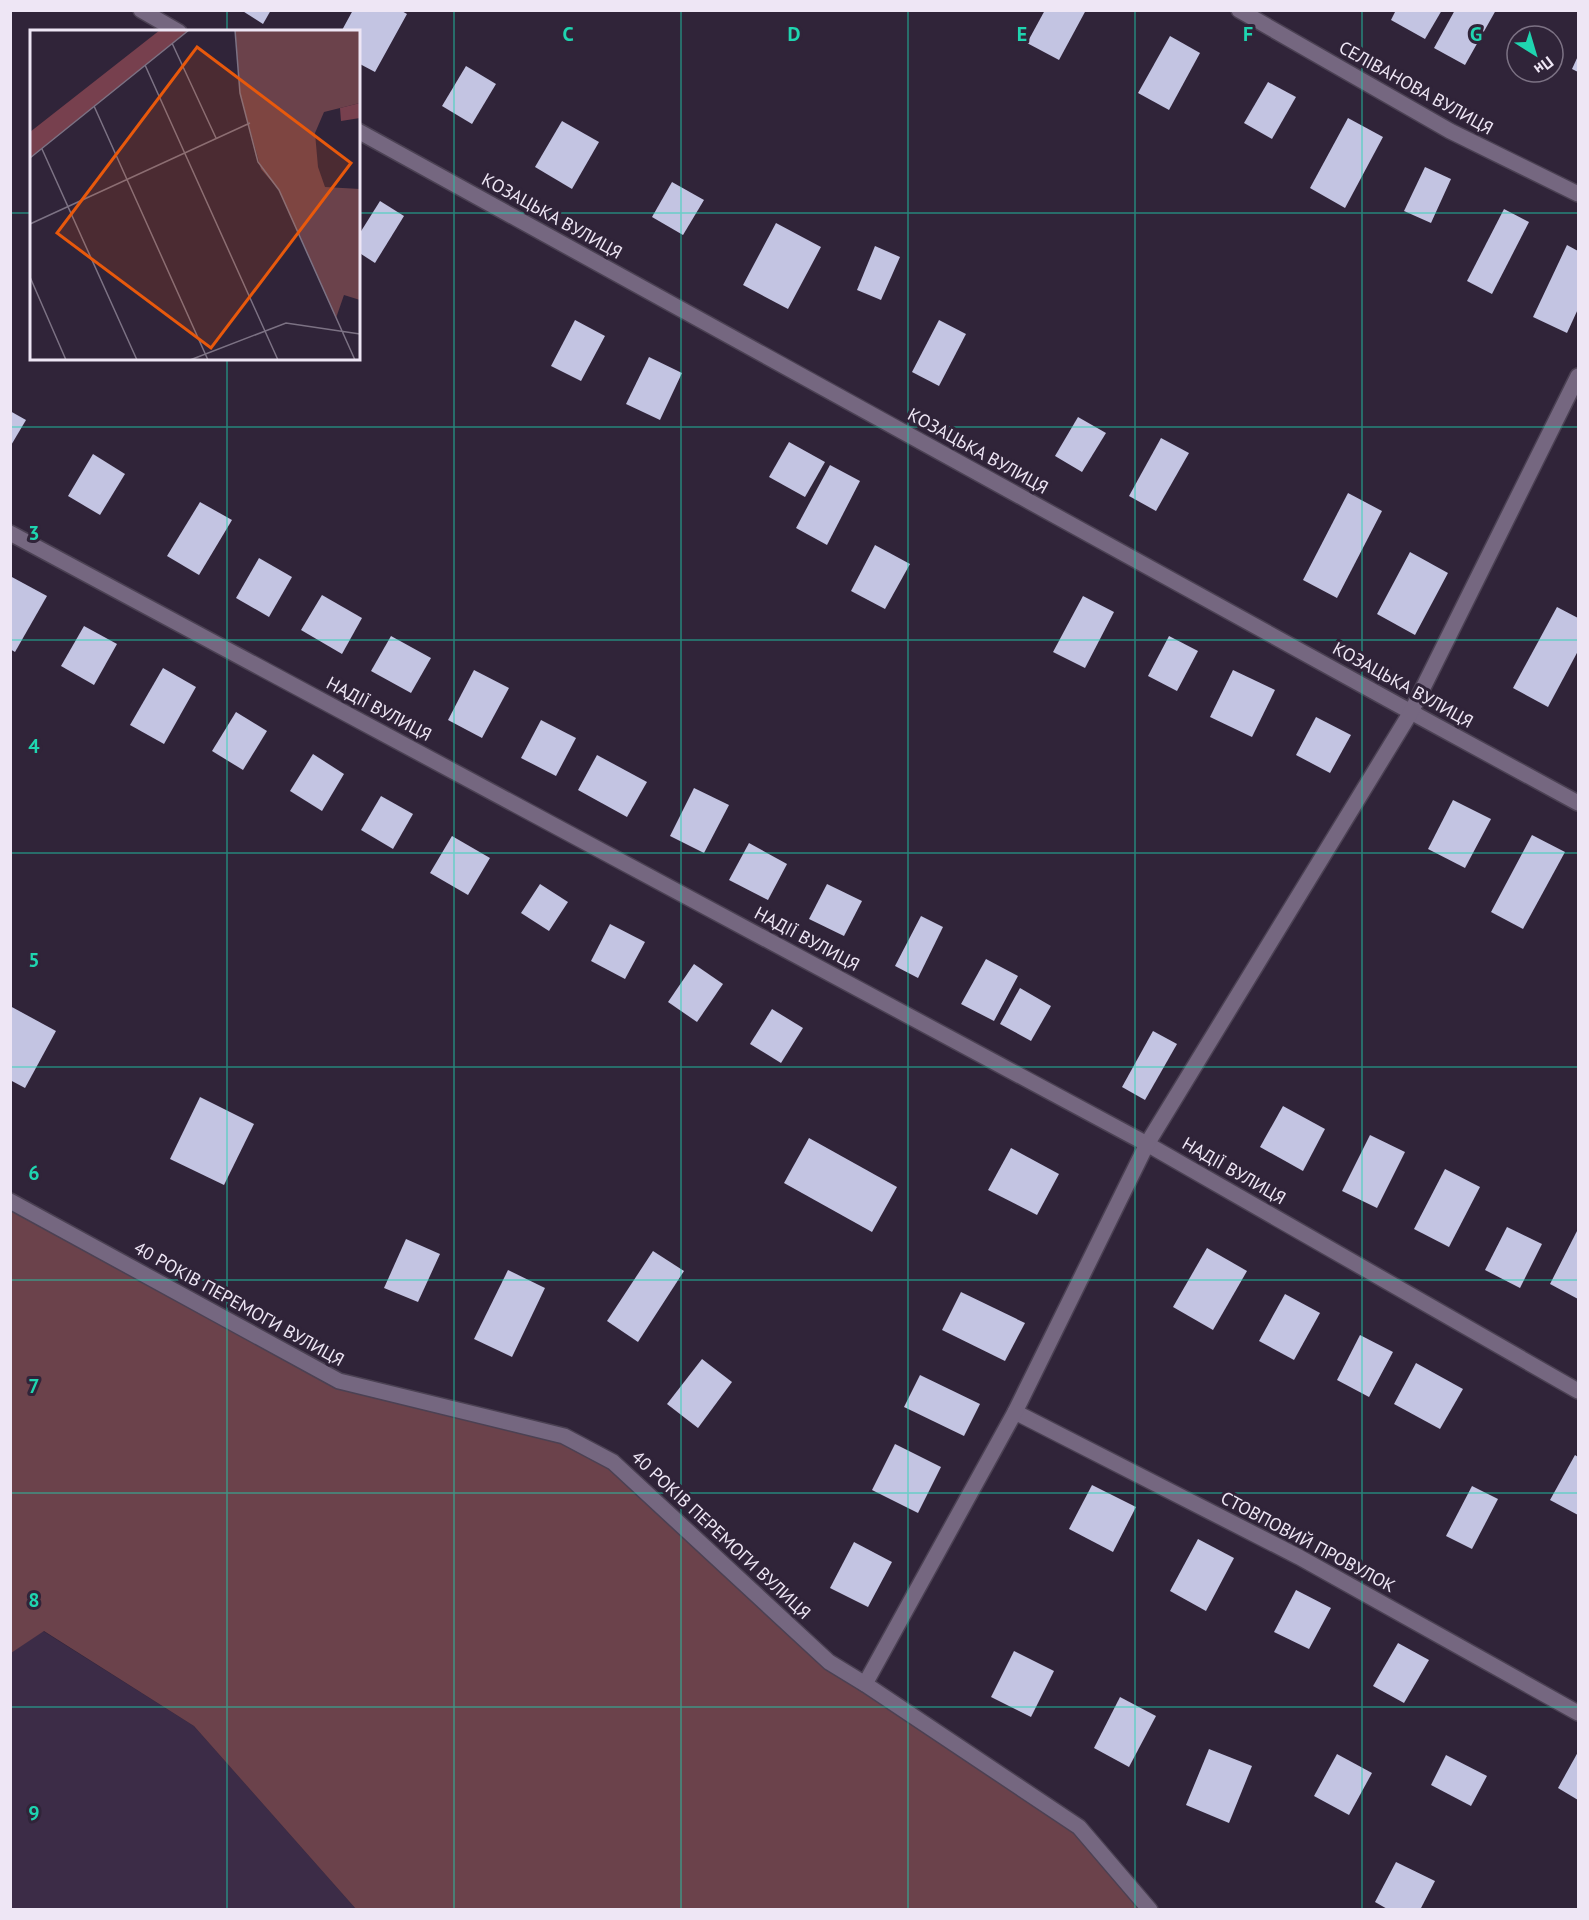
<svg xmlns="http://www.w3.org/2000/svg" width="1589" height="1920" viewBox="0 0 1589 1920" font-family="'PT Sans',sans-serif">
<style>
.built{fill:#3c2c47}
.green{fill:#6b424b}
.building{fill:#c3c4e2}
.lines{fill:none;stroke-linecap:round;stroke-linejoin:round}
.street-casing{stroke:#4b4153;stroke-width:18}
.street{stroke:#756780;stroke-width:15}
.grid{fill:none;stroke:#1fd5b0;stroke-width:1.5;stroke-opacity:0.55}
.labels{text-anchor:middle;stroke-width:6;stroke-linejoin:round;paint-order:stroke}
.street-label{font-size:18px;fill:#eee6f5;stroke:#302439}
.inset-road{fill:none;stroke:#7c7284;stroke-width:1.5}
.view{fill:#e8590c;fill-opacity:0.15;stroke:#e8590c;stroke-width:3}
.inset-edge{fill:none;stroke:#eee6f5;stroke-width:3}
.grid-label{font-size:20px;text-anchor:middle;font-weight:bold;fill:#1fd5b0;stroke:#302439;stroke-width:6;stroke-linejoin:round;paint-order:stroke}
</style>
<rect width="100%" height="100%" fill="#302439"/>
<!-- built -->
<polygon class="built" points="43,1631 194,1726 356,1909 11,1909 10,1653"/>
<!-- green -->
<polygon class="green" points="11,1201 339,1381 564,1436 613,1462 829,1662 1079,1827 1150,1909 356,1909 194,1726 44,1631 11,1653"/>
<!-- building -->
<g class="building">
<polygon points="241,10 271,10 263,24"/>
<polygon points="353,10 400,10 407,14 375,72 358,63 358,32 341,32"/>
<polygon points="1045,10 1086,10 1059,60 1027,43"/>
<polygon points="1396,10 1442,10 1425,39 1391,20"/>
<polygon points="1455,10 1496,10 1465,65 1434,48"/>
<polygon points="1170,36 1200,53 1169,110 1138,93"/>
<polygon points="1578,56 1578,72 1572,69"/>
<polygon points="466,66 496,84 472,124 442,106"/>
<polygon points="1268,82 1296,97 1272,139 1244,123"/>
<polygon points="1348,118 1383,137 1345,208 1310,188"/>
<polygon points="562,121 599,142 572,189 535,167"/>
<polygon points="1425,167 1451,179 1431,223 1404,211"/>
<polygon points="672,182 704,200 683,235 652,217"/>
<polygon points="380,201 404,216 375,263 358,252 358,236"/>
<polygon points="1504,209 1529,222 1492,294 1467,281"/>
<polygon points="776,223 821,247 788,309 743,285"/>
<polygon points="1567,245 1578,251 1578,309 1567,333 1533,317"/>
<polygon points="875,246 900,257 881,300 857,290"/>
<polygon points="575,320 605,336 581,381 551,366"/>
<polygon points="939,320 966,334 939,386 912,372"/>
<polygon points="649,357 682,373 660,420 626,404"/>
<polygon points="10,411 26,420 10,447"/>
<polygon points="1078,417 1106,433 1082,472 1055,456"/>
<polygon points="1161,438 1189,453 1156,511 1129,496"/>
<polygon points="789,442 825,462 805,497 769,477"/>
<polygon points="93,454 125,474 100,515 68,496"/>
<polygon points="830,465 860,481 827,545 796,528"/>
<polygon points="1348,493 1382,511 1337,598 1303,580"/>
<polygon points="200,502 232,520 199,575 167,556"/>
<polygon points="875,545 910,564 885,609 851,591"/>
<polygon points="1410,552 1448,573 1415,635 1377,614"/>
<polygon points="259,558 292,577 269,617 236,598"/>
<polygon points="10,576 47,596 15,652 10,649"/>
<polygon points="322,595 362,618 342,654 301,630"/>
<polygon points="1083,596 1114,612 1085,668 1053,652"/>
<polygon points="1557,607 1578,618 1578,651 1548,707 1513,688"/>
<polygon points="84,626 117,644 94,685 61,666"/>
<polygon points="391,636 431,658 411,693 371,671"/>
<polygon points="1169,636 1198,651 1177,691 1148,676"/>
<polygon points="163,668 196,687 164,744 130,725"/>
<polygon points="474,670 509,688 482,738 448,720"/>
<polygon points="1233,670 1275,690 1252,737 1210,717"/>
<polygon points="236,712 267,731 243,770 212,751"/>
<polygon points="1316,717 1351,735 1330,773 1296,755"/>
<polygon points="541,720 576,738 556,776 521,758"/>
<polygon points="313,754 344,774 322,811 290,791"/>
<polygon points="597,755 647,782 627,817 578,790"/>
<polygon points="694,788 729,805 704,853 670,836"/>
<polygon points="381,796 413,814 393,849 361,830"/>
<polygon points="1453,800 1491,819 1465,868 1428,849"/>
<polygon points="1532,835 1565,852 1523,929 1491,912"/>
<polygon points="452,836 490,858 468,895 430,873"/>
<polygon points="749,843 787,864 768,900 729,880"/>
<polygon points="540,884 568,902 549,931 521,913"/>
<polygon points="827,884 862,901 844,936 809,919"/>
<polygon points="921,916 943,927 918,978 895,966"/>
<polygon points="610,924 645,942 625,979 591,961"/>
<polygon points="986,959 1018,976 994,1021 961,1004"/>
<polygon points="694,964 723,984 697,1022 668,1002"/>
<polygon points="1020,988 1051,1006 1031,1041 1000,1024"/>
<polygon points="10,1006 56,1031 25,1088 10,1080"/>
<polygon points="772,1009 803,1028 781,1063 750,1044"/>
<polygon points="1153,1031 1177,1044 1145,1100 1122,1087"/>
<polygon points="200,1097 254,1124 224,1185 170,1159"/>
<polygon points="1283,1106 1325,1129 1303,1171 1260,1147"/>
<polygon points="1370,1135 1405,1152 1377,1208 1342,1191"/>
<polygon points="809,1138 897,1187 872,1232 784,1183"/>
<polygon points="1011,1148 1059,1174 1037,1215 988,1190"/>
<polygon points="1445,1169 1480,1187 1449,1247 1414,1229"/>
<polygon points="1507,1227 1542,1244 1520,1288 1485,1270"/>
<polygon points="1578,1229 1578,1299 1550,1284"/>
<polygon points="406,1239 440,1254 418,1302 384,1288"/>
<polygon points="1207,1248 1247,1271 1213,1330 1173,1307"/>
<polygon points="653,1251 684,1271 638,1342 607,1321"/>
<polygon points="508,1270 545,1288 512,1357 474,1339"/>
<polygon points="961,1292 1025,1323 1005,1361 942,1330"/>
<polygon points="1285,1294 1320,1313 1294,1360 1259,1341"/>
<polygon points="1360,1335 1393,1352 1369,1397 1337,1380"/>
<polygon points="702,1359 732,1382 698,1428 667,1404"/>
<polygon points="1416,1363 1463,1389 1440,1429 1394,1404"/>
<polygon points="920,1375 980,1404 964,1436 904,1407"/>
<polygon points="895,1444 941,1467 918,1513 872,1490"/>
<polygon points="1575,1455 1578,1457 1578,1515 1550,1500"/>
<polygon points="1092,1485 1136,1507 1113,1552 1069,1529"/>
<polygon points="1472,1486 1498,1499 1472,1549 1446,1536"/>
<polygon points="1198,1539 1234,1558 1206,1611 1170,1591"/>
<polygon points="854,1542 892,1562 868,1607 830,1588"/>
<polygon points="1296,1590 1331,1608 1309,1649 1274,1632"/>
<polygon points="1398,1643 1429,1660 1404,1703 1373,1686"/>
<polygon points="1014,1651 1054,1671 1031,1717 991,1697"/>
<polygon points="1120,1697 1156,1716 1129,1767 1094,1748"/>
<polygon points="1209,1749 1252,1766 1229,1823 1186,1805"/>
<polygon points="1578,1752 1578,1800 1558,1788"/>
<polygon points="1337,1754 1372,1773 1349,1815 1314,1796"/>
<polygon points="1446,1755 1487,1776 1471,1806 1431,1785"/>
<polygon points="1396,1862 1435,1881 1420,1910 1389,1910 1375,1902"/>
</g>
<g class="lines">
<!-- street casing -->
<g class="street-casing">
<g id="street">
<polyline points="141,10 179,32"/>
<polyline points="1239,10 1450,131 1578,194"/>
<polyline points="358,131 1411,712 1578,803"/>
<polyline points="10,533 1147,1144 1578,1391"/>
<polyline points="10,1201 339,1381 564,1436 613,1462 829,1662 865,1684 1079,1827 1150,1910"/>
<polyline points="1015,1412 1299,1557 1578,1713"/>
<polyline points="865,1684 1015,1412 1147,1144 1411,712 1578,376"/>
</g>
</g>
<!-- street -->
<use href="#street" class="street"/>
</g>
<!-- grid -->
<path class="grid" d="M227,10V32M454,10V1910M681,10V1910M908,10V1910M1135,10V1910M1362,10V1910M10,213H32M358,213H1578M227,358V1910M10,427H1578M10,640H1578M10,853H1578M10,1067H1578M10,1280H1578M10,1493H1578M10,1707H1578"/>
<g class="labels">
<!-- street labels -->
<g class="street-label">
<text transform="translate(1416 88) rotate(29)" y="6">СЕЛІВАНОВА ВУЛИЦЯ</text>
<text transform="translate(552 216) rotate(29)" y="6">КОЗАЦЬКА ВУЛИЦЯ</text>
<text transform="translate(978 451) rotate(29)" y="6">КОЗАЦЬКА ВУЛИЦЯ</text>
<text transform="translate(1403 685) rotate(29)" y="6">КОЗАЦЬКА ВУЛИЦЯ</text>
<text transform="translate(379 709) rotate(28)" y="6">НАДІЇ ВУЛИЦЯ</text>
<text transform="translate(807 939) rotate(28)" y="6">НАДІЇ ВУЛИЦЯ</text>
<text transform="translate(1234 1171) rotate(30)" y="6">НАДІЇ ВУЛИЦЯ</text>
<text transform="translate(239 1304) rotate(29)" y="6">40 РОКІВ ПЕРЕМОГИ ВУЛИЦЯ</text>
<text transform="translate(721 1535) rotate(43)" y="6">40 РОКІВ ПЕРЕМОГИ ВУЛИЦЯ</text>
<text transform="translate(1308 1542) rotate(28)" y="6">СТОВПОВИЙ ПРОВУЛОК</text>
</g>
</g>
<!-- overview -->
<g transform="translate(30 30)">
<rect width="330" height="330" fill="#302439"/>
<path d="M205,0H330V73L294,82L285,103L288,137L295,157L330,159V270L314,265L306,288L249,160L231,139L210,63Z" fill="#6b424b"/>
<path d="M130,0H159L0,128V102ZM330,73V88L311,91L310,78Z" fill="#77404e"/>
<path class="inset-road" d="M205,0L210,63L228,132L249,160L325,330M142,13L186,108M115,35L248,330M64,76L178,330M12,119L107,330M0,128L159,0M0,194L220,93M0,247L36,330M160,330L256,293L330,304"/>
<path class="view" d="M167,17L321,133L181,318L27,203Z"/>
<rect width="330" height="330" class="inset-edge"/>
</g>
<g class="grid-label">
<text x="568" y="41">C</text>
<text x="794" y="41">D</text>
<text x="1022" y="41">E</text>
<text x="1248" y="41">F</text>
<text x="1476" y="41">G</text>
<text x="34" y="540">3</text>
<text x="34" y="753">4</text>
<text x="34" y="967">5</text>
<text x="34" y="1180">6</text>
<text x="34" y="1393">7</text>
<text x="34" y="1607">8</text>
<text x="34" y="1820">9</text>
</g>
<!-- border -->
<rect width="1589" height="1920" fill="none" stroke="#eee6f5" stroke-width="24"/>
<!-- north arrow -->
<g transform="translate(1535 54) rotate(143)"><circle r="28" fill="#302439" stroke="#7c7284" stroke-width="1.5"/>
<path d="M0-4.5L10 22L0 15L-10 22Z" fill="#1fd5b0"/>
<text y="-9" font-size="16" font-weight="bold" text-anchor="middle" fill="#eee6f5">Пн</text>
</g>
</svg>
